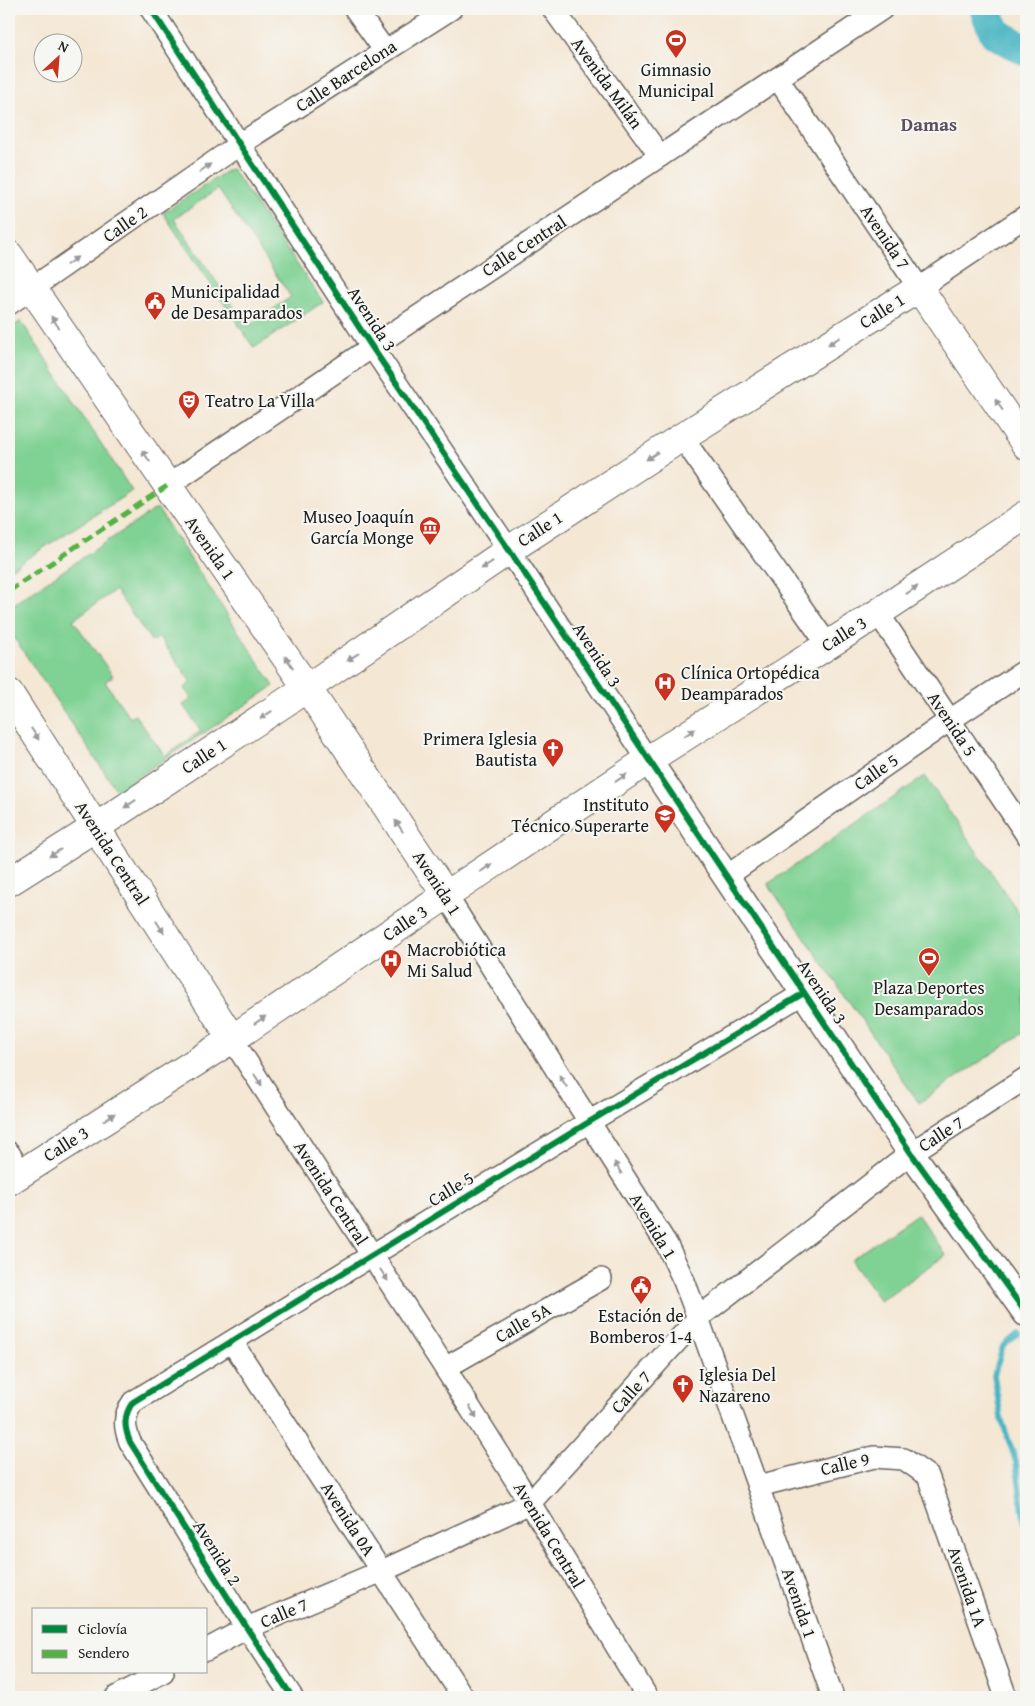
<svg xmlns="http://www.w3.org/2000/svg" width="1035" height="1706" viewBox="0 0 1035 1706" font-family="'Gentium Book Plus',serif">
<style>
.green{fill:#80d294;stroke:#4e7758;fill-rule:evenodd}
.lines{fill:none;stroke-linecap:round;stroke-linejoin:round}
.stream{stroke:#49b6c4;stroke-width:5.5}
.river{stroke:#49b6c4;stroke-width:32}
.minor-casing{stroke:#68635c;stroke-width:24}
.tertiary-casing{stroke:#68635c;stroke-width:29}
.secondary-casing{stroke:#68635c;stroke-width:30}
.minor{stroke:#fff;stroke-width:21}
.tertiary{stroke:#fff;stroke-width:26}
.secondary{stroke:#fff;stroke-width:28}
.quiet{stroke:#55b145;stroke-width:5;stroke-dasharray:10 5;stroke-linecap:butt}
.cycleway-casing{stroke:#f6f6f2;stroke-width:9}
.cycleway{stroke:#00873e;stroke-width:6}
.oneway{fill:#999}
.labels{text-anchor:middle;stroke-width:4;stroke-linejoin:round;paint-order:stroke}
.poi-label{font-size:18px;fill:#1c1c1c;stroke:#f6f6f2;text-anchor:start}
.street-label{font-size:18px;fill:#1c1c1c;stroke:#f6f6f2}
.neighbourhood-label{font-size:19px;font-weight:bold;fill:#604f5d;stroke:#f6f6f2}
</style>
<rect width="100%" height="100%" fill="#f6f6f2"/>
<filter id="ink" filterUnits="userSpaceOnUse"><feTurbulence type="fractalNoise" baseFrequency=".02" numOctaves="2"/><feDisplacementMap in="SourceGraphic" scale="10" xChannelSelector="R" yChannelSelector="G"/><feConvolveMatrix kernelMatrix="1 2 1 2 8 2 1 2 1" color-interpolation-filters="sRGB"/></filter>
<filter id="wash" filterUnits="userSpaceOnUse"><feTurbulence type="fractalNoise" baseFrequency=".0096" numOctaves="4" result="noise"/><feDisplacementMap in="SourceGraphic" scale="20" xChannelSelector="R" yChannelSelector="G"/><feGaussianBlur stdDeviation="1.12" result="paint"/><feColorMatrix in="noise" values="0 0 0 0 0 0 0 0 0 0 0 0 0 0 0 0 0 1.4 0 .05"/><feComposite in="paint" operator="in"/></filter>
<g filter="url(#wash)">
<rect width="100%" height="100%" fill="#f4e7d4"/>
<!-- green -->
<g class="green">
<path d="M231,168L323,302L254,348L163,213ZM218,189L291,297L247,327L174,219Z"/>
<polygon points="21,321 132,491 9,570 9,329"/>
<path d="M157,508L274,686L117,791L9,630V607ZM115,590L152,642L159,637L191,682L184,688L191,699L183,705L201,731L165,756L135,715L130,718L105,682L113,676L73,620Z"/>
<polygon points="925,776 1026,923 1026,1031 919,1103 768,884"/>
<polygon points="917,1214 946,1255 880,1301 851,1260"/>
</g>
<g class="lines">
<!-- stream -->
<polyline class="stream" points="1018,1334 1003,1346 994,1375 1001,1418 1016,1462 1024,1520 1026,1525"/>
<!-- river -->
<polyline class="river" points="987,9 986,11 995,33 1026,50"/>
</g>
</g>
<g filter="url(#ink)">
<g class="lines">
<!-- minor casing -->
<g class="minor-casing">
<g id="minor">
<polyline points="151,9 372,347 509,550 648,760"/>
<polyline points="355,9 385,51"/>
<polyline points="553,9 660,156"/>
<polyline points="778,79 919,288 1026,216"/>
<polyline points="9,304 240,144 451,9"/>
<polyline points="682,437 827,644"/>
<polyline points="167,486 372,347 882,9"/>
<polyline points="878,613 1026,834"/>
<polyline points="727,876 950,720 1026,670"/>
<polyline points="446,895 667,1245 684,1281 698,1318 833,1697"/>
<polyline points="232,1039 445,1368 530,1503 647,1697"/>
<polyline points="9,1153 21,1173"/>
<polyline points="232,1342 463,1697"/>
<polyline points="445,1368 601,1279"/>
<polyline points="758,1486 874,1457 904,1459 928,1476 1006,1697"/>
<polyline points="206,1650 247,1628 382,1571 530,1503 698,1318 911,1153 1026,1078"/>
<polyline points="116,1697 163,1672"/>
<path d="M292,1697L247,1628L130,1442C124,1427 123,1416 133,1402L589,1122L804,993"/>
</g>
</g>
<!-- tertiary casing -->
<g class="tertiary-casing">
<polyline id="tertiary" points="648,760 911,1153 1026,1313"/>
</g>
<!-- secondary casing -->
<g class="secondary-casing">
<g id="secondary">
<polyline points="9,255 307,688 446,895"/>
<polyline points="9,693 232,1039"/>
<polyline points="9,882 96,827 307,688 509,550 682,437 919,288 1026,445"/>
<polyline points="9,1181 232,1039 648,760 878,613 1026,515"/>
</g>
</g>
<!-- minor -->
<use href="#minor" class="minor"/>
<!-- tertiary -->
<use href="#tertiary" class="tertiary"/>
<!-- secondary -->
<use href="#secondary" class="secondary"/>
<!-- quiet -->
<polyline class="quiet" points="9,591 167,486"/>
<!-- cycleway casing -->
<g class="cycleway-casing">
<g id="cycleway">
<polyline points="151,9 372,347 509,550 911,1153 1026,1313"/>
<path d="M292,1697L247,1628L130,1442C124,1427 123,1416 133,1402L589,1122L804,993"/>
</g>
</g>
<!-- cycleway -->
<use href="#cycleway" class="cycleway"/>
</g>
<!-- one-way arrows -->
<defs><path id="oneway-solid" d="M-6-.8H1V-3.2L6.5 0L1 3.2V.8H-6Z" transform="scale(1.25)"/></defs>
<g class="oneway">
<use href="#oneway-solid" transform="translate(205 168) rotate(-35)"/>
<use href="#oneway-solid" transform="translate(72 261) rotate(-35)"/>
<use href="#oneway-solid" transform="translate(55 322) rotate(-124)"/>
<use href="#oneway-solid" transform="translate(834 341) rotate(148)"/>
<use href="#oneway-solid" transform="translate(999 405) rotate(-124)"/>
<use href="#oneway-solid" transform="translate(146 456) rotate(-124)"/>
<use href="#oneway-solid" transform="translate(652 456) rotate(147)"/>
<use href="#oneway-solid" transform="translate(487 565) rotate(146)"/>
<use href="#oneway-solid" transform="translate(912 590) rotate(-34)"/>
<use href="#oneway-solid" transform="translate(353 657) rotate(146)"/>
<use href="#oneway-solid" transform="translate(289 662) rotate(-125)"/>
<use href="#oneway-solid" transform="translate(266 715) rotate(147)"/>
<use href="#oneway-solid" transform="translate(689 733) rotate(-33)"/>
<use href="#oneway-solid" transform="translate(35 734) rotate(57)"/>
<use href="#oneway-solid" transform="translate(621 778) rotate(-34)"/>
<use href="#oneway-solid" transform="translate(130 804) rotate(147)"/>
<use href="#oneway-solid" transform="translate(399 826) rotate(-124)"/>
<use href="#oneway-solid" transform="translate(55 853) rotate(148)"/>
<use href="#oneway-solid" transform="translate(486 868) rotate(-34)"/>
<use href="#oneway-solid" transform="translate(160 927) rotate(57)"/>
<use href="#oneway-solid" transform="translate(260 1020) rotate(-34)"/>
<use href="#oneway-solid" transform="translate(258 1080) rotate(57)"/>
<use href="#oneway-solid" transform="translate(563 1081) rotate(-122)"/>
<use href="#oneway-solid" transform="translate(109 1117) rotate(-32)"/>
<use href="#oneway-solid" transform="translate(618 1168) rotate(-122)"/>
<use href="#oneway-solid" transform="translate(384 1275) rotate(57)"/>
<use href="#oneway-solid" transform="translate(473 1412) rotate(58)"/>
</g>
</g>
<!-- icons -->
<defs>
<g id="stadium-pin" transform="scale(1.125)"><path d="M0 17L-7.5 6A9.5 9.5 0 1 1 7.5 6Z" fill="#c8321e" stroke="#f6f6f2"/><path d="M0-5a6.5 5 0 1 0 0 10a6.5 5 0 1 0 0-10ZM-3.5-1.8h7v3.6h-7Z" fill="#fff"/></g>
<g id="civic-pin" transform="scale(1.125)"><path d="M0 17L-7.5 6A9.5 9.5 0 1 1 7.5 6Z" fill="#c8321e" stroke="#f6f6f2"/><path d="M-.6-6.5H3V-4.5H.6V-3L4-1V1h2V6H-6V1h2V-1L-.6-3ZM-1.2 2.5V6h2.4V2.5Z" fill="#fff"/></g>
<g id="theatre-pin" transform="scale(1.125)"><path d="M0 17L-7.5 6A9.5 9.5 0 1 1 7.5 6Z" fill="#c8321e" stroke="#f6f6f2"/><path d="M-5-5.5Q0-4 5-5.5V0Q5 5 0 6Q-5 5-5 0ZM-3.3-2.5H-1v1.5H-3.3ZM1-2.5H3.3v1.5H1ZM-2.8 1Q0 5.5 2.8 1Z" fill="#fff"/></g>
<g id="museum-pin" transform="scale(1.125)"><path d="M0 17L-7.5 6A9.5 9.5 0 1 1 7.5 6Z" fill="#c8321e" stroke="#f6f6f2"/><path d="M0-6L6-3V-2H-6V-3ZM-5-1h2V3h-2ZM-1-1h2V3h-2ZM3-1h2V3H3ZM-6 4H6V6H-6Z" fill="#fff"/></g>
<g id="hospital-pin" transform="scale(1.125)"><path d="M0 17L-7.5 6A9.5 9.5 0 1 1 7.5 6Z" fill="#c8321e" stroke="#f6f6f2"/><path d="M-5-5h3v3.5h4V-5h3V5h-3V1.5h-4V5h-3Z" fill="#fff"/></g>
<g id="church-pin" transform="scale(1.125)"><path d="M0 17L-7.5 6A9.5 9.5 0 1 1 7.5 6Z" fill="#c8321e" stroke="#f6f6f2"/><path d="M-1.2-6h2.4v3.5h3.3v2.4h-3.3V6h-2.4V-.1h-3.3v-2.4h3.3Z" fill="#fff"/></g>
<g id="university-pin" transform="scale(1.125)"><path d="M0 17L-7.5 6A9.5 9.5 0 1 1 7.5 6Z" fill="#c8321e" stroke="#f6f6f2"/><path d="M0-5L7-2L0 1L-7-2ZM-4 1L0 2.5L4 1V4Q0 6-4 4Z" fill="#fff"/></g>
</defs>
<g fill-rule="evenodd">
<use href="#stadium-pin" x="676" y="40"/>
<use href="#civic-pin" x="155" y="302"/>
<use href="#theatre-pin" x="189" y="401"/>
<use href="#museum-pin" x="430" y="527"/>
<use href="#hospital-pin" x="665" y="683"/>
<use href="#church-pin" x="553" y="749"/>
<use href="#university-pin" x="665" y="815"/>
<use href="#stadium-pin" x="929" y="958"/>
<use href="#hospital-pin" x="391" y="960"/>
<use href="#civic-pin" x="641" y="1286"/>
<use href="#church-pin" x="683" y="1385"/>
</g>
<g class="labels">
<!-- poi labels -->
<g class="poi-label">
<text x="676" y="76" text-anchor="middle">Gimnasio<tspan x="676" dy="21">Municipal</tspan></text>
<text x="171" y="298">Municipalidad<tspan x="171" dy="21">de Desamparados</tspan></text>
<text x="205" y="407">Teatro La Villa</text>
<text x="414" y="523" text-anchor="end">Museo Joaquín<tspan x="414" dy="21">García Monge</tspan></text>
<text x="681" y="679">Clínica Ortopédica<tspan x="681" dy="21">Deamparados</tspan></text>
<text x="537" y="745" text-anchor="end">Primera Iglesia<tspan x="537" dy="21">Bautista</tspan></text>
<text x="649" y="811" text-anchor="end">Instituto<tspan x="649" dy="21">Técnico Superarte</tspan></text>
<text x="407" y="956">Macrobiótica<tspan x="407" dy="21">Mi Salud</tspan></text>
<text x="929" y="994" text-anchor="middle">Plaza Deportes<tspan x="929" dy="21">Desamparados</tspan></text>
<text x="641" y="1322" text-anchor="middle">Estación de<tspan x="641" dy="21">Bomberos 1-4</tspan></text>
<text x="699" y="1381">Iglesia Del<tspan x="699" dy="21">Nazareno</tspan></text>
</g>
<!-- street labels -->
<g class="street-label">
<text transform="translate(346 76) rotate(-33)" y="6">Calle Barcelona</text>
<text transform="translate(607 83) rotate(54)" y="6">Avenida Milán</text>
<text transform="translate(125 224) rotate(-35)" y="6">Calle 2</text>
<text transform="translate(885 237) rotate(56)" y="6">Avenida 7</text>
<text transform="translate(524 246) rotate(-33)" y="6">Calle Central</text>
<text transform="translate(882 311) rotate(-32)" y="6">Calle 1</text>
<text transform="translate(372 319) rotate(57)" y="6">Avenida 3</text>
<text transform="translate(540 529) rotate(-33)" y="6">Calle 1</text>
<text transform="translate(210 548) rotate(55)" y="6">Avenida 1</text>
<text transform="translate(844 634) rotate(-32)" y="6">Calle 3</text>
<text transform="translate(597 655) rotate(57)" y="6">Avenida 3</text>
<text transform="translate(952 724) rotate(56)" y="6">Avenida 5</text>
<text transform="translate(204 756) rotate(-33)" y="6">Calle 1</text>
<text transform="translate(876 772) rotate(-35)" y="6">Calle 5</text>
<text transform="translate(112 853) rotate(57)" y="6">Avenida Central</text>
<text transform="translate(437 883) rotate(57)" y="6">Avenida 1</text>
<text transform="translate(405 923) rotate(-34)" y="6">Calle 3</text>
<text transform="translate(822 992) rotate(56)" y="6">Avenida 3</text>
<text transform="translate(941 1134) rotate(-33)" y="6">Calle 7</text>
<text transform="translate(66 1144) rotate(-32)" y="6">Calle 3</text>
<text transform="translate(451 1189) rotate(-31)" y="6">Calle 5</text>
<text transform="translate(331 1193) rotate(57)" y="6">Avenida Central</text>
<text transform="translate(653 1226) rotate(59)" y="6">Avenida 1</text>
<text transform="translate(523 1323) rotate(-30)" y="6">Calle 5A</text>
<text transform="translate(631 1392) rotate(-48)" y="6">Calle 7</text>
<text transform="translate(845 1464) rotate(-13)" y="6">Calle 9</text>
<text transform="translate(348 1519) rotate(57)" y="6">Avenida 0A</text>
<text transform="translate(549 1535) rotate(59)" y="6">Avenida Central</text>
<text transform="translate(217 1553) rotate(58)" y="6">Avenida 2</text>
<text transform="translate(967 1587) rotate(71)" y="6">Avenida 1A</text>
<text transform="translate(799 1603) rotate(71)" y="6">Avenida 1</text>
<text transform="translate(284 1613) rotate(-23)" y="6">Calle 7</text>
</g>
<!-- neighbourhood labels -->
<g class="neighbourhood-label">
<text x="929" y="131">Damas</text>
</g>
</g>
<!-- margin -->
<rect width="1035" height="1706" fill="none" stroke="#f6f6f2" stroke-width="30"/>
<!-- legend -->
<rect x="32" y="1608" width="175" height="65" fill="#f6f6f2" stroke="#9f9f9c"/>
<rect x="42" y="1625" width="25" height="8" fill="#00873e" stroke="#9f9f9c"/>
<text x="78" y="1634" font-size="15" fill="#1c1c1c">Ciclovía</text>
<rect x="42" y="1650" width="25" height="8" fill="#55b145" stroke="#9f9f9c"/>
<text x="78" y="1658" font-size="15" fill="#1c1c1c">Sendero</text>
<!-- north arrow -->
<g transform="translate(58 58) rotate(26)"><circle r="24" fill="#f6f6f2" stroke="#9f9f9c"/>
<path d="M0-4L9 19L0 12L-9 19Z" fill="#c8321e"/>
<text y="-8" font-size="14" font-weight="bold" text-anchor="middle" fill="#1c1c1c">N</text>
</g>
</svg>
